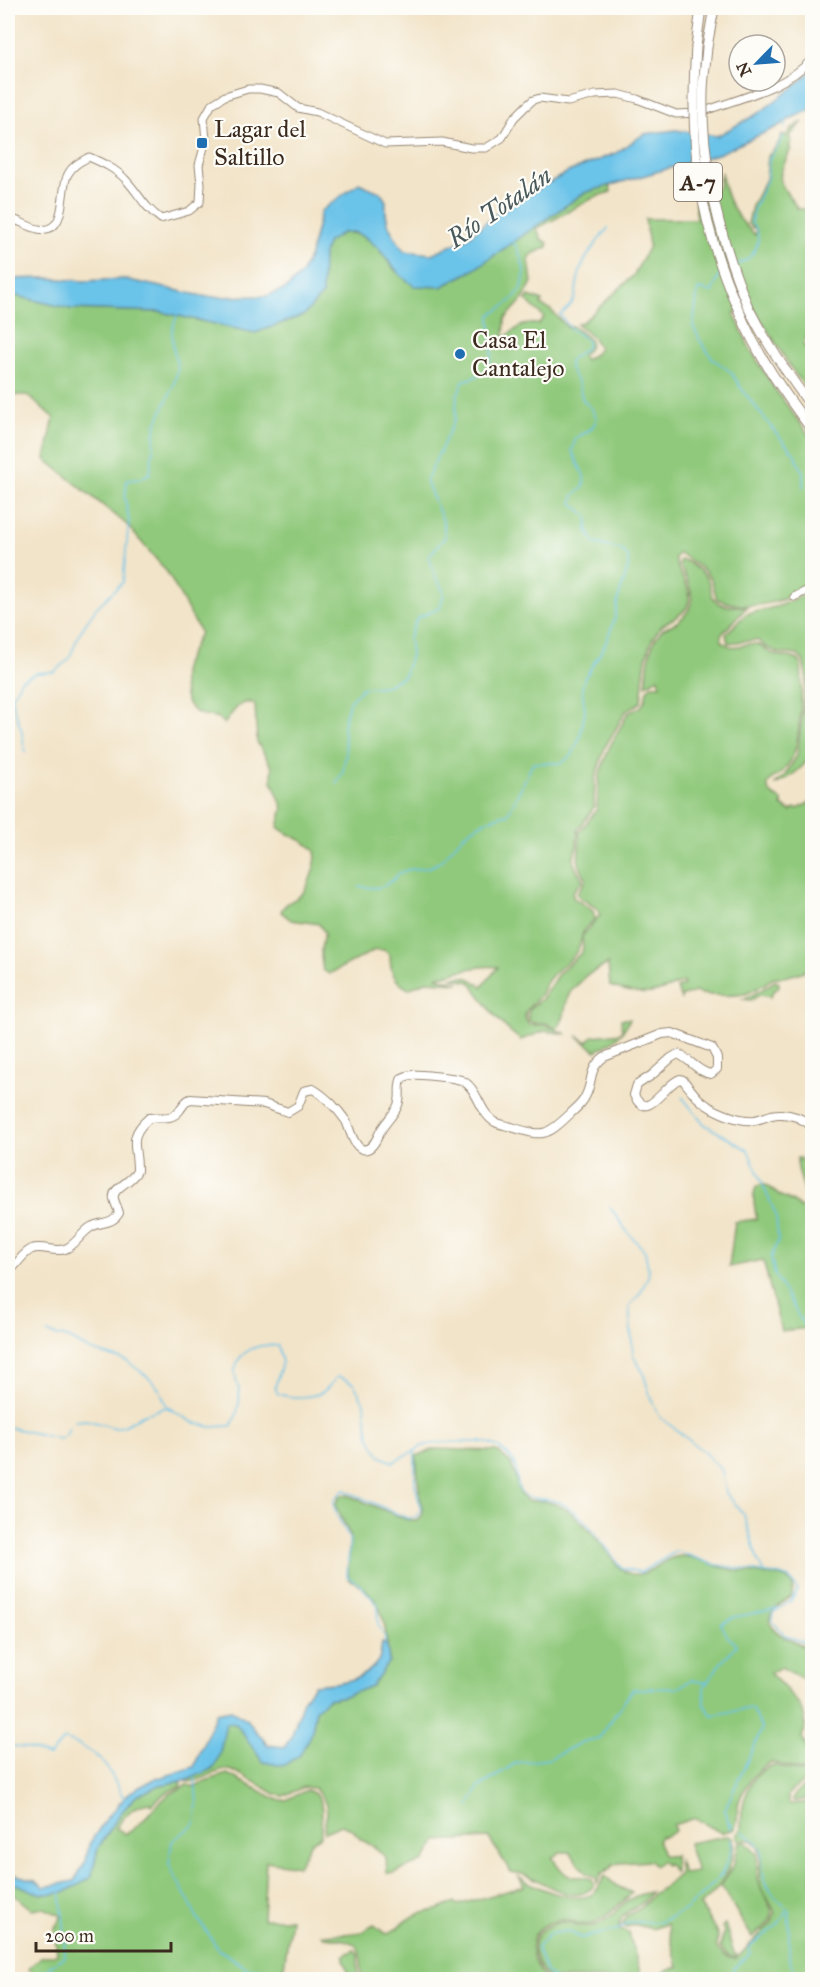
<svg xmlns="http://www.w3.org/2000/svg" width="820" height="1987" viewBox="0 0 820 1987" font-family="'IM FELL Great Primer',serif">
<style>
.green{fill:#90c97c;stroke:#667a4d;stroke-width:1.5}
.water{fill:#6bc3e9;stroke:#537684;stroke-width:1.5}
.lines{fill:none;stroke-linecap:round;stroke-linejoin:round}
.stream{stroke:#6bc3e9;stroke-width:1.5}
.minor-casing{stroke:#968774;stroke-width:9}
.major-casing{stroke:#968774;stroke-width:10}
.highway-casing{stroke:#968774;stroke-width:11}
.minor{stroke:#fff;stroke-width:7}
.major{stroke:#fff;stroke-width:8}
.highway{stroke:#fff;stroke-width:9}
.highway-bridge-casing{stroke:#968774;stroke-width:11;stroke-linecap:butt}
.highway-bridge{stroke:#fff;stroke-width:9}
.poi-dot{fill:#1f6fb2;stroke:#fdfcf7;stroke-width:2}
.labels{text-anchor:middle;stroke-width:4.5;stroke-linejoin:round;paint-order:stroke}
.shield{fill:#fdfcf7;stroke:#75695f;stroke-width:1.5}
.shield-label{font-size:22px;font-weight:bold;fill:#3b2a1e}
.poi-label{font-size:24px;fill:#3b2a1e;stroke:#fdfcf7;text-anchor:start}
.water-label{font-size:26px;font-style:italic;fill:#49585b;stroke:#fdfcf7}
</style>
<rect width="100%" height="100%" fill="#fdfcf7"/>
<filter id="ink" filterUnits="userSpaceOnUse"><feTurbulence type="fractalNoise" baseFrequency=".0167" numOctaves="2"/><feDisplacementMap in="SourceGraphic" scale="12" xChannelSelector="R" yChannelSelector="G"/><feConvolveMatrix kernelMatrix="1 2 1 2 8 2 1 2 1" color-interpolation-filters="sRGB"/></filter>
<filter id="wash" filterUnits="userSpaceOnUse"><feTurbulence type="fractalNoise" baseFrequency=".008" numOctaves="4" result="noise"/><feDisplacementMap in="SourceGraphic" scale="24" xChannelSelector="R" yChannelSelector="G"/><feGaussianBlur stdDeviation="1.35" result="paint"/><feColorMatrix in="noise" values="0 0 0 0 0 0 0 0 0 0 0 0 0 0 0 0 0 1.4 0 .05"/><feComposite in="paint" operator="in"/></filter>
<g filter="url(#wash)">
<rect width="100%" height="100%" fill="#f2e4c9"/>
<!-- green -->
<g class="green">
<path d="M803,122L789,137L792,141L789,147L791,149C774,183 778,179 798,209H806L812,200V342L810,335H807L803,345C818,354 812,381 812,397L791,368L752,305L734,313L749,347L774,388L812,439V587C781,602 751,613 717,599L711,579L705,571L679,553L675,557C676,573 692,585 689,601C686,617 668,618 659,629C643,648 644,678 641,702L626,711L605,747L595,779L594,807L578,830L577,846L574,856V864L583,880L572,893L574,898L593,911L595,919C576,935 586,935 577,951C570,963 554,970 547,982C543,987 543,993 538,998C531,1006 519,1013 529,1025H545L566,1034L545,1031L521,1040C495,1022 488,1005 470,982L451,978C465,975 471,977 482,987L498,967C480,964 455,973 436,977L459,983L426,981L409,989C394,982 390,971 390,955L384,950H375L329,974L323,970C320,956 320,947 325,933L319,924L291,920L281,912C284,902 295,901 302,894C308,887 320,858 314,850C304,838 288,837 278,827L283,808L272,781V767L257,742L255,704C240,697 232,714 224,724L217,717C198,716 187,711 184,691C182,683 182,676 184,667C188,655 196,644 200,632L167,572L126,524L45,459L54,418L27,395H8V294L71,309L161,312L242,330L322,295C322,282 320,266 323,254C331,224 360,230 377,247C385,255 392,270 401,275C413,281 429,283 441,287L473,270L584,193L610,185L611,192L595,197L536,229L541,236L540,238L548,243V247L532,254L529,260L532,282L524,298L505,319L504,338C518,328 521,322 539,324L544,317L526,300L529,296L542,301L541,305L551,310L568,328L572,326C585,336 600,341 582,355L585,360L596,353L599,348L593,338L577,324L584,321L634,275L649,246L645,219H697L695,203L719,187L721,172C726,201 734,215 755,235L756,230L748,224L752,206L766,179L768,156L777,146L782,135L786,136L794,127Z"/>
<path d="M680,560C686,560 688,562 693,566C698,569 704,573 707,578C712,587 709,598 719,603C727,608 738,605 747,607L721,635L722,641C734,652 740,643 755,644C762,644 765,650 771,653C781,658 791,655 800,661C804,677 800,744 792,758C790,763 785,769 781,773C777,777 769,778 768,785C767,793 776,798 782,800V806L790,811L795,808L798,809L812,801V968C802,972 784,979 775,977C767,982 759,988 750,992C741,997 703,996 695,992L681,997V1000L677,988L684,985L683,982C651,996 643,997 610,986L608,964L585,976C582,983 575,985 571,991C563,1002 568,1019 556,1029L546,1023H532L529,1021L528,1015L530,1008L542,999L558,974L581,953L583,948L582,936L600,915L598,909L580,898L577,894C579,887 585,885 586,878C572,855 582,856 579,833L597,809L599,776L609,748L628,713L641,707L645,700L647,690L652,685H660L659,677L646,685C648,667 648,645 661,631C665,627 672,625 677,622C702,604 690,585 679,564Z"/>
<path d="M812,591V753C806,766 788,780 774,785L785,775L797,756L807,679L803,660L797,655L779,653L769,649L757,640L728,643L726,634L746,614L779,606Z"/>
<polygon points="775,981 779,983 779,986 772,993 771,997 760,995 751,1000 743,999 758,992"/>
<path d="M621,1019H630C621,1037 614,1041 596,1051L577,1036L587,1042L593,1036L622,1033Z"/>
<path d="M797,1158H800L812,1175V1333L808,1328L781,1331L763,1260L729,1267L735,1222L756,1219C756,1207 751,1198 756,1187L762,1184C769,1186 770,1189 775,1192C784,1200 791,1197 800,1208L805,1207C809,1191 796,1175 797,1158Z"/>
<path d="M435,1449L497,1451L511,1463L521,1495L528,1501C564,1496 585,1524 605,1549C611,1556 615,1565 623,1570C645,1585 660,1556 682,1556C694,1556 709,1564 721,1567C740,1572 761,1574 780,1576L788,1579L793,1586L792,1596C786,1601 778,1605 773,1611C758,1631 800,1644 812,1650V1681H807L781,1667L770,1673C786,1691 815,1711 802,1737L812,1761V1798L794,1801L792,1799C797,1790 807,1785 812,1776L809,1773L772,1762C757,1768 741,1790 738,1806C737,1815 739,1821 734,1829L721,1833L695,1818L673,1825L675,1831L664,1837L661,1836L657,1840L663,1855L671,1856L674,1855L675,1873L667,1863L665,1865L662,1861L655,1866L650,1861L620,1863L611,1866V1868L606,1870L607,1872L602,1873L597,1883L596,1877L586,1873L570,1852H560L552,1858C557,1863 564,1877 573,1877C581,1877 584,1876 592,1879L594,1886C574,1907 548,1884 529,1876C524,1874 516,1873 511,1872L489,1838L437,1841L424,1861L394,1873H387L386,1858L376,1848L360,1839L352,1829L341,1825L325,1832C322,1824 327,1819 327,1811C327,1802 320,1794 314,1788L304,1787L283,1796L275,1794C266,1789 238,1771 229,1770C213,1769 200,1785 184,1781L214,1768L225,1723H236L263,1762L312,1731L316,1709L328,1699L345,1696L389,1661C384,1624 387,1598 349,1579L348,1571L350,1535L335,1505L340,1496L348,1495L405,1519L414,1521L419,1520L423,1513L419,1491L416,1456Z"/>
<path d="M774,1765L804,1773L806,1777L804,1781L788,1794V1803L791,1804L812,1802V1979H645L678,1967L667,1924L652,1929L634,1924L627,1928L622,1925L626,1916L641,1908L654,1893L665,1887L680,1874L678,1858L684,1874L697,1872L688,1843L726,1836L732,1837C738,1852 725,1880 715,1891C710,1896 705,1900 700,1905L718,1935L717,1949L729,1958L736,1959L771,1923L775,1913C772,1904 765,1897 761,1888C755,1873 772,1835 739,1840L737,1838V1834L741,1829C741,1806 747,1773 774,1765Z"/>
<path d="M227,1774L278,1800H286L307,1790C330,1798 319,1819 321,1836L311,1842L298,1866L266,1861L263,1919H291L283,1974L302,1977L303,1979L55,1980L54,1974L48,1972L43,1979H39L28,1969L41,1957L57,1954L54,1929L62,1916L44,1908L32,1910L18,1898L8,1892V1883C20,1883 27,1890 39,1893C58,1898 76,1888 91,1877L98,1848L120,1814L136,1796L160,1785L180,1781L181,1786L165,1793L152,1805L150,1803C133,1805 126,1814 116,1828L126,1834C143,1825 151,1809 166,1797C172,1792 180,1789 187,1785L196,1787L205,1781Z"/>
<path d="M739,1842H746L757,1854V1880L772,1911C773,1923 760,1930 752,1937L721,1886L734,1864Z"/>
<path d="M605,1876L617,1886L632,1893C623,1901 603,1921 592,1924C582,1927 574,1921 565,1920C558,1920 553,1922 547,1924C522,1937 532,1962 545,1979H361C362,1944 360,1941 324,1937L322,1935L360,1933L374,1925L386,1934C398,1930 405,1920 416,1915C430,1910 442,1911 454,1902L458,1905L524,1886L519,1877C536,1887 578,1907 595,1892C600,1887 601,1881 605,1876Z"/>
<path d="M651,1892C648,1896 645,1901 641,1904C630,1912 617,1913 620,1930L629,1933L642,1979H549C537,1967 525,1944 542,1930C548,1926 556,1922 564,1922C576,1923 584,1929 596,1925C620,1915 619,1897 651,1892Z"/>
<polygon points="725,1924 734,1953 737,1955 735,1958 729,1956 720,1948 724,1931 722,1927"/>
<polygon points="354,1950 358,1954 358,1979 350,1979 344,1960 344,1955"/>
</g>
<!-- water -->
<g class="water">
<path d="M812,70V109L792,118L775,128L718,154L584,193L473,270L441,287L414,286L400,275L378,248L365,237L353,232L342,233L328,242L323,255L322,295L304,315L255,333L161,312L71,309L8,294V279L47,278L84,281L124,279L207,297L266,296L286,289L301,274L310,255L321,211L359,183L380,192L386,201C384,224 392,232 404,251L431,254L466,239L498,212L568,172L616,153L644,134L676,130L717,136L759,113L800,82Z"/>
<path d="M382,1642L387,1645L389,1661L372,1686L345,1696L328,1699L316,1709L312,1731L300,1755L283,1766L263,1762L236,1724L226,1723L220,1753L214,1768L188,1780L160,1785L136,1796L120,1814L98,1848L91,1877C76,1888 58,1898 39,1893C27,1890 20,1883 8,1883V1873L35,1880L45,1887L74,1881L86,1861L89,1844L108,1816L130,1792L153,1780L194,1767L216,1713L231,1710L245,1718L268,1745L285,1747L292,1735L303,1700L314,1685C336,1683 365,1682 378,1661C381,1656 381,1648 382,1642Z"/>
</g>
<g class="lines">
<!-- stream -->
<g class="stream">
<polyline points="785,128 786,120"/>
<path d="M737,264C755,260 766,236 751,223L753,211L767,179L769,158L777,148L783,136"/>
<polyline points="720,273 712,292 698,289 693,326 701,342 713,359 731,372 741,388 775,432 794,453 803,472 803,487"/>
<polyline points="25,752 22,732 11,699 21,680 36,673 54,672 69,659 79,634 96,608 123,582 129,520 125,498 127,480 140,479 150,473 156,424 173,387 178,368 173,347 172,330 177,315"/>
<path d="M336,784L343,771L346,753L343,726L349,702L362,688L386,686L404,676L411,655L409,638L417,618L440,608L444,593L434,573L429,556L445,537L443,521L426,481L455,419L457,396L463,381C468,379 476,377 481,374C499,361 490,333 490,315C525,296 534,277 513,241"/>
<path d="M359,886C370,888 381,890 390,882C394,880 396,875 400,873C411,866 422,871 432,866C444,861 450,850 459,840C472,826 489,818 508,814L533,763H562L572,755L580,737L585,711L582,688L584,679L605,645L615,618L618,599L628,568V557L622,550L594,543L587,530L588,517L572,503L574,495L584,487V476L572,451L576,438L591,429L597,419L592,409L583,400L578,383L570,369L569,361C575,355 582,353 587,346V340L571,329L560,315C583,297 572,292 581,269C587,253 598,241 608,228"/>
<polyline points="682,1097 704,1124 748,1150 776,1215 778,1241 771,1258 775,1275 806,1329 812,1334"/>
<polyline points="610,1207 628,1233 645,1251 649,1274 641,1292 629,1307 633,1355 643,1372 651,1399 660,1417 704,1452 722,1471 726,1493 744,1515 758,1561 763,1571"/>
<path d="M47,1333L68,1338L90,1350L127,1361L148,1377L160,1390L167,1407L192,1422L210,1427L231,1426C237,1416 242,1399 238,1386C237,1381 234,1377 235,1372C237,1350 259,1343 278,1346L282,1362L275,1387L278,1394C290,1398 309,1398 321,1393C327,1390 333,1381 338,1376L354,1384L364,1403L369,1436L380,1456L393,1462L414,1451"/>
<polyline points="75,1421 86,1420 116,1428 126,1425 142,1415 167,1407"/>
<polyline points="8,1427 60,1439 66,1435 69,1428"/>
<path d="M385,1644V1637L378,1624V1605L359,1584L347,1576C347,1566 351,1545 349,1538C344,1526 332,1512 334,1499L344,1490L407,1518H415L421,1511L415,1483V1451C418,1448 422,1446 426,1445C440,1442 478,1440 491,1444C499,1447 508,1454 513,1461C519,1471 515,1488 523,1495C528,1500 550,1498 559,1502C586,1515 604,1545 622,1568L641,1572L677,1551L712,1564L780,1575L789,1578L798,1590L791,1601L773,1613L772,1621L786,1636L812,1645"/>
<path d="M8,1745L30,1749L49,1756L65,1739C102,1753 107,1765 124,1799"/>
<polyline points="195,1778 197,1803 195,1824 172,1841 169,1865 197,1917 218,1949 247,1968 273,1971 289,1980"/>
<polyline points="469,1806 478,1788 516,1763 549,1759 582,1742 599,1738 633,1689 678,1688 691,1680 707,1683"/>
<polyline points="728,1822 734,1826"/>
<polyline points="730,1829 725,1809 762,1729 752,1708 712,1715 704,1705 704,1687 719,1665 737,1645 728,1637 721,1624 734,1617 777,1609"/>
<polyline points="743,1832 755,1841 761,1849 764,1880 774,1896 789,1910 789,1960 799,1980"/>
<polyline points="40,1980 51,1965 65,1957 64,1924 60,1891"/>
<polyline points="557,1980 546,1972 537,1948 549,1934 568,1931 581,1938 617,1930 630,1922 660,1922 683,1911 707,1890 722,1874 732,1848 731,1839"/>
<path d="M731,1980L735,1967L750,1954L748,1948C761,1935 781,1928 786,1910"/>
</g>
</g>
</g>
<g filter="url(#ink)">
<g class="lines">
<!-- minor casing -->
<g class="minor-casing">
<g id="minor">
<path d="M8,218C19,220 28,227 38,229C69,235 59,189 68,174C73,165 80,162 89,157C103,163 116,169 126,180C140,195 143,206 161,219L189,211L200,202L201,184L199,165L206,140L204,118L212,104L225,96L248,89H260L279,93L298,108L317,112L385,144L442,142L471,148H486L502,138L514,118L525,107L533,100L540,98L568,102L595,95L618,94L637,99L676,114L699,113C738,98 783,90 812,59"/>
<polyline points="794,597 812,588"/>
</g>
</g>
<!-- major casing -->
<g class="major-casing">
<path id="major" d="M8,1272C17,1266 21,1254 32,1249C42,1245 55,1253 65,1249C76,1245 81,1233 91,1227C101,1221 112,1225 119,1213C118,1208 115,1204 114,1199C111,1188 131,1183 137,1171C138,1147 126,1138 149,1118C160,1116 171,1121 179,1111C183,1106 184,1102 190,1099L264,1104L288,1112L298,1106L304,1091L313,1089C325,1096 338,1109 346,1121C350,1129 353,1146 362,1149C372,1152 377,1138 380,1132C385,1122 395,1114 398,1105C402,1096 397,1087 402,1078C412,1073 422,1075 433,1076C442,1077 452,1077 461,1080C478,1087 479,1113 495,1122C499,1124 504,1125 508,1126C542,1136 544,1139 570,1114C575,1109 582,1104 585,1097C594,1081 587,1070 604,1057L662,1034L672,1033L712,1048L717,1058V1069L711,1074C699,1073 690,1059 678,1054L671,1058L652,1075L637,1085L634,1095C647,1124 665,1083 680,1079L683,1080C688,1086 693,1093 698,1098C710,1110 738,1122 755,1120C763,1119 770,1114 778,1114C791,1113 804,1119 812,1127"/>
</g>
<!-- highway casing -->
<g class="highway-casing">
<g id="highway">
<polyline points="696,46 701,8"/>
<polyline points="707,47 714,8"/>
<path d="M748,307C766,343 788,375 812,407"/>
<path d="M739,311C757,355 784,393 812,430"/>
</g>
</g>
<!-- minor -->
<use href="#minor" class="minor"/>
<!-- major -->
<use href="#major" class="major"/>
<!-- highway -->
<use href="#highway" class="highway"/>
<!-- highway-bridge casing -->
<g class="highway-bridge-casing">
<g id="highway-bridge">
<path d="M696,46C689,145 698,220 739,311"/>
<path d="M707,47C706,62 703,78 703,93C701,167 720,239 748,307"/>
</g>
</g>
<!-- highway-bridge -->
<use href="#highway-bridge" class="highway-bridge"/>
</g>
</g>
<!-- markers -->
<g class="poi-dot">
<rect x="196" y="137" width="12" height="12" rx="3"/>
<circle cx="460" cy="354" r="6"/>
</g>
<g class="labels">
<!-- shield labels -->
<rect class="shield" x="674" y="163" width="48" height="38" rx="4.5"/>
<g class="shield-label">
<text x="698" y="190">A-7</text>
</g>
<!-- poi labels -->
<g class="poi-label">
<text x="214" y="137">Lagar del<tspan x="214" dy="28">Saltillo</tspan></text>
<text x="472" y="348">Casa El<tspan x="472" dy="28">Cantalejo</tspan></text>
</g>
<!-- water labels -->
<g class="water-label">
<text transform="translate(499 207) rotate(-35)" y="9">Río Totalán</text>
</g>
</g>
<!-- margin -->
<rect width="820" height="1987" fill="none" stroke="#fdfcf7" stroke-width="30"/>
<!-- north arrow -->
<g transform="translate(757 63) rotate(245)"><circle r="28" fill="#fdfcf7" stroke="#afa8a0" stroke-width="1.5"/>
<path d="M0-4.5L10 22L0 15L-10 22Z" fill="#1f6fb2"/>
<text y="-9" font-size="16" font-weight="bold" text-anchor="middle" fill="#3b2a1e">N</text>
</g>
<!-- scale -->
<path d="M36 1942v9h135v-9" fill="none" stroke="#3b2a1e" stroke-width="3"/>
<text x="45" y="1942" font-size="18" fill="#3b2a1e" stroke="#fdfcf7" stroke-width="4.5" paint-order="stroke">200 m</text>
</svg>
